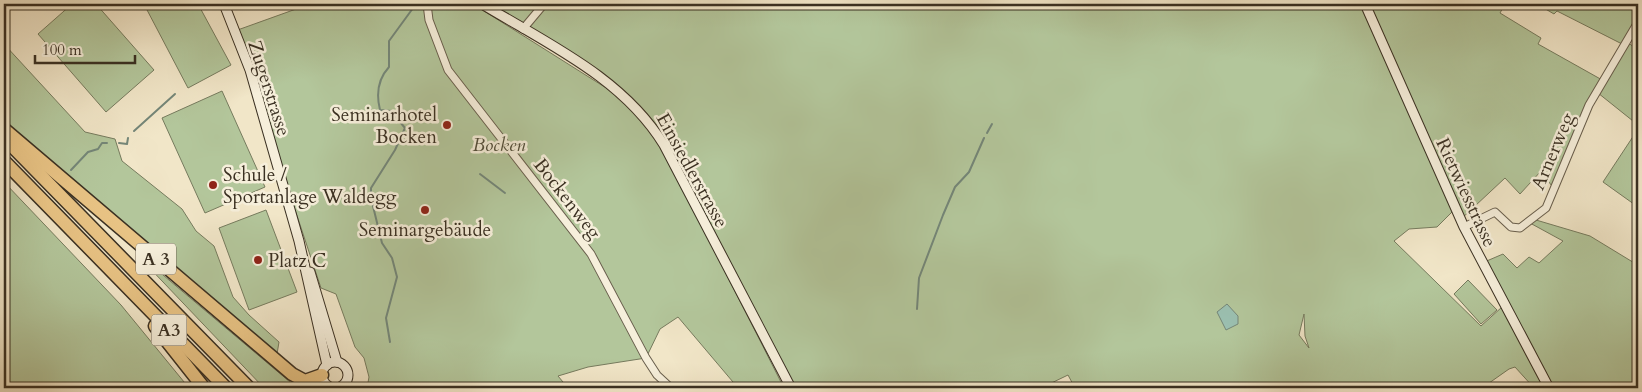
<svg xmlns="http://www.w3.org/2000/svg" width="1642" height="392" viewBox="0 0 1642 392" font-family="Cardo,serif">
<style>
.green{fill:#b3c69b;stroke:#767b5e;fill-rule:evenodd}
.water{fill:#9bc0b1;stroke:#748678}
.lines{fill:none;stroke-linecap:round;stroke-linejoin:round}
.stream{stroke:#748678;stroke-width:2}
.street-casing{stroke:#685e4c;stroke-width:9}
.secondary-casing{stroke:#3a3022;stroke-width:11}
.highway-casing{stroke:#3a3022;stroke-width:15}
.street{stroke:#f6efdb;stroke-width:7}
.secondary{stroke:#f6efdb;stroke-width:9}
.highway{stroke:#e8c384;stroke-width:12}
.poi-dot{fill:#8f2418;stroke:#f6efdb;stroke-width:2}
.labels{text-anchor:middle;stroke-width:5;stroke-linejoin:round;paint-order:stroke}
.shield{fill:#f6efdb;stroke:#72695a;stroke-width:1}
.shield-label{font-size:18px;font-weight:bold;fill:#3a3022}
.street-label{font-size:19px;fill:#3a3022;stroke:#f6efdb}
.poi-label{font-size:19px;fill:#3a3022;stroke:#f6efdb;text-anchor:start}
.park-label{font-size:19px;font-style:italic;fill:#524e3a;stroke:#f6efdb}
</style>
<rect width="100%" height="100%" fill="#f1e6c8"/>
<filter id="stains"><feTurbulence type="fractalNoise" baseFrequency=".004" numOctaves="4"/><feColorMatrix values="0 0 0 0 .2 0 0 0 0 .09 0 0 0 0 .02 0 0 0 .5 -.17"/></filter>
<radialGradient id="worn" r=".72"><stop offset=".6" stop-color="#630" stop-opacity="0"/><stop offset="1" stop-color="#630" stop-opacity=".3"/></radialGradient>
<!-- green -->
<g class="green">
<polygon points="72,4 96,4 154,70 106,112 38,34"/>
<polygon points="155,4 198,4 231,65 188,88 146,8"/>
<polygon points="310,4 473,4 630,103 665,153 784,388 724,388 733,382 678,317 660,329 646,358 588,367 558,376 568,388 367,388 369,377 364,358 355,347 336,294 321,288 258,98 232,32"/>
<path d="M483,4H1363L1453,211L1437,227L1409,229L1394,241L1481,326L1502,307L1545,388H1534L1515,367L1509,369L1482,388H1075L1068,375L1041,388H793L647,120L634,100L615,83ZM1304,314L1305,336L1309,348L1299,335Z"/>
<polygon points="1365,4 1505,4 1500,13 1541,38 1538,44 1604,81 1624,45 1557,11 1554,14 1537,4 1638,4 1638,22 1627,42 1638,50 1638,125 1598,93 1554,189 1541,171 1520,194 1505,178 1460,220"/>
<polygon points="4,44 85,132 115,139 122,161 182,209 196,231 214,246 233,297 249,315 279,342 277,354 4,121"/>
<polygon points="222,91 265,187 205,213 162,118"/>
<polygon points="1638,129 1638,207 1603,182"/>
<polygon points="4,182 121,305 189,388 4,388"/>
<polygon points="266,210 297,292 249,310 219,228"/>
<path d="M1536,220L1590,236L1636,264L1638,261V388H1619V384C1597,387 1570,392 1548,386L1482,263L1503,254L1517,268L1529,257L1539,263L1563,241L1530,223Z"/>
<polygon points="144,259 290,382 312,388 264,388 143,261"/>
<polygon points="1468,280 1497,310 1481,324 1454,294"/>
</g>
<!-- water -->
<polygon class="water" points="1227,304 1238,316 1238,324 1226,330 1217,312"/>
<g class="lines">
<!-- stream -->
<g class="stream">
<polyline points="134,131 175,94"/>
<polyline points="987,133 992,124"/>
<polyline points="119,143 127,144 128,138"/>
<polyline points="71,170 88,152 98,149 102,143 107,143"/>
<polyline points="480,174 505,193"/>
<polyline points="917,309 919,278 943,215 955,187 969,172 984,138"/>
<path d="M390,342L386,318L397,277L392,258L382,243L371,198V188L395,150L405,128L391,111L380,110C376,94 378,79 389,67V41L416,4"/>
</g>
<!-- street casing -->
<g class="street-casing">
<g id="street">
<polyline points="427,4 429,20 448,70 591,254 646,358 657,375 671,388"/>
<polyline points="523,29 544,4"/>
<polyline points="1464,227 1495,212 1511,227 1520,228 1546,208 1589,105 1638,22"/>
</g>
</g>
<!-- secondary casing -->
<g class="secondary-casing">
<g id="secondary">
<polyline points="224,4 250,70 299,241 327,365"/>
<path d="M482,4C548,44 623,78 664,145L791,388"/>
<polyline points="1365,4 1464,227 1549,388"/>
<polyline points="310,272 337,362"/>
<circle cx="335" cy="375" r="13"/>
</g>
</g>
<!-- highway casing -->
<g class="highway-casing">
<g id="highway">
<polyline points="4,129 292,374 305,381 322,375"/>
<polyline points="11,145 249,388"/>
<polyline points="4,161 226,388"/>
<polyline points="155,326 204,388"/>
</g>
</g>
<!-- street -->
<use href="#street" class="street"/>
<!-- secondary -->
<use href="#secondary" class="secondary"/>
<!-- highway -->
<use href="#highway" class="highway"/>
</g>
<!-- markers -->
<g class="poi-dot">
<circle cx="447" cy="125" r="5"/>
<circle cx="213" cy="185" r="5"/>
<circle cx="425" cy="210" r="5"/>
<circle cx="258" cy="260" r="5"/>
</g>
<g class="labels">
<!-- shield labels -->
<g class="shield">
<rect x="136" y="243.5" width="40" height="31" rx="4"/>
<rect x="151.5" y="314.5" width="35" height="31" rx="4"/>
</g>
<g class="shield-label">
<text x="156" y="265">A 3</text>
<text x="169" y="336">A3</text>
</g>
<!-- street labels -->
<g class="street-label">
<text transform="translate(270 88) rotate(72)" y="7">Zugerstrasse</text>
<text transform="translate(1552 151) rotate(-67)" y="7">Arnerweg</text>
<text transform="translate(693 170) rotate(61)" y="7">Einsiedlerstrasse</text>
<text transform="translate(1467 192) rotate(65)" y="7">Rietwiesstrasse</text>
<text transform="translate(568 198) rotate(52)" y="7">Bockenweg</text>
</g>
<!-- poi labels -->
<g class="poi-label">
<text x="437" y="121" text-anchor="end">Seminarhotel<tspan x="437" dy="22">Bocken</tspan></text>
<text x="223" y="181">Schule /<tspan x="223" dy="22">Sportanlage Waldegg</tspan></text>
<text x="425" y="236" text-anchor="middle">Seminargebäude</text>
<text x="268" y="267">Platz C</text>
</g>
<!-- park labels -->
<g class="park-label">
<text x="499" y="151">Bocken</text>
</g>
</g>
<!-- margin -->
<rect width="1642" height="392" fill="none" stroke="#f1e6c8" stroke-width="20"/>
<rect x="5" y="5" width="1632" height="382" fill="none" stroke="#3a3022" stroke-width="2.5"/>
<rect x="10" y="10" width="1622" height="372" fill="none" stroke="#3a3022"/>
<!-- scale -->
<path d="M35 55v8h100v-8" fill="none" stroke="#3a3022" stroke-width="2.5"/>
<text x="42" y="55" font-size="15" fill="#3a3022" stroke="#f6efdb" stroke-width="4" paint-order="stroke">100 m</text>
<rect width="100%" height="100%" filter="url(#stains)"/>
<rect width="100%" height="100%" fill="url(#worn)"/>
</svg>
